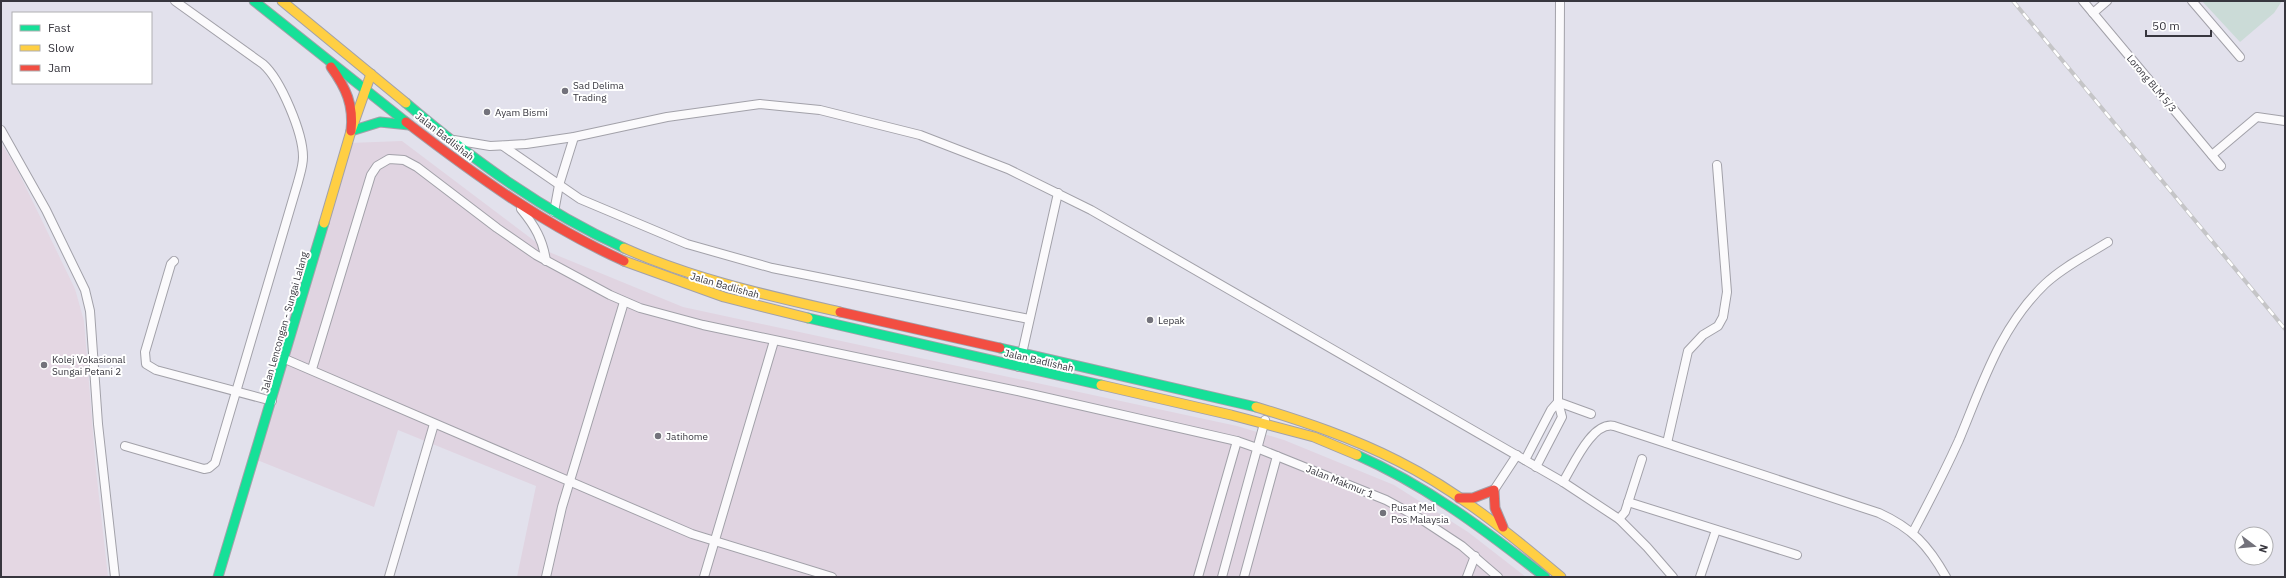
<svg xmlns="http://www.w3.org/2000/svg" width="2286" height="578" viewBox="0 0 2286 578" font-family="'IBM Plex Sans',sans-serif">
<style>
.industrial{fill:#e0d4e1}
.education{fill:#e4d7e3}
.green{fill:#cbdbd7}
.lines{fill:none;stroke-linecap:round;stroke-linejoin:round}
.street-casing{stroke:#a2a1a9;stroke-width:10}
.fast-casing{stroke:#a2a1a9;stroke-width:11}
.slow-casing{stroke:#a2a1a9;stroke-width:11}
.jam-casing{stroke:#a2a1a9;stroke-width:11}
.street{stroke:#fbfafc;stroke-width:8}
.fast{stroke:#16e098;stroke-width:9}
.slow{stroke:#ffcf43;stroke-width:9}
.jam{stroke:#f24e42;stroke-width:9}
.rail-casing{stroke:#c5c5c7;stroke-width:4}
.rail{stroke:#fff;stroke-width:2.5;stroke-dasharray:8;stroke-linecap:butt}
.poi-dot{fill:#73727b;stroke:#fff;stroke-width:1.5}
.labels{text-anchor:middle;stroke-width:4;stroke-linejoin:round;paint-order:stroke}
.street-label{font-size:10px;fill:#37363e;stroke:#fff}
.poi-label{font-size:10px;fill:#37363e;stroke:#fff;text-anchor:start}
</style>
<rect width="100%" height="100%" fill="#e2e1ec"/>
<!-- industrial -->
<polygon class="industrial" points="402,141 549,252 683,307 1237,426 1284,440 1394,485 1468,532 1526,577 517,577 536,486 398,430 374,507 252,458 349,143"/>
<!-- education -->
<polygon class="education" points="1,143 16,167 75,289 84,321 96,470 108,577 1,576"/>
<!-- green -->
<polygon class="green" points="2202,1 2282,1 2274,13 2240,42"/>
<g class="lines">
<!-- street casing -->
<g class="street-casing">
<g id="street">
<polyline points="2083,1 2221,166"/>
<polyline points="2192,1 2240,57"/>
<polyline points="2093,13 2107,1"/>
<polyline points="1,130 46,210 85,290 90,311 98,424 115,577"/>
<polyline points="454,140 490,146 526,144 574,137 667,117 760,104 820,110 920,135 1008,169 1091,210 1563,482 1619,519 1647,547 1673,577"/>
<polyline points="503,146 580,199 687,244 772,268 1029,319"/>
<polyline points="2212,155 2257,117 2285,121"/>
<path d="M521,209C535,226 543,240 546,261"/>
<polyline points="554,212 559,185 574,137"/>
<polyline points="174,261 171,264 145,352 146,364 156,370 272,401"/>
<polyline points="285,359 692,534 832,577"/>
<polyline points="1019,367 1058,193"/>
<polyline points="312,369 371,175 377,166 389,159 404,160 417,167 497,228 536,255 610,295 640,308 703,325 1022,392 1237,441 1257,448 1386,500 1421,519 1462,546 1498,577"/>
<polyline points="1558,402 1591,414"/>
<polyline points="1667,443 1688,351 1703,335 1718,326 1723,317 1727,292 1717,165"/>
<path d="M125,446L204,469L209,468L215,463L298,182C300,174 303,166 303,157C303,133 281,80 263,64L175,1"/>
<polyline points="1525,460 1551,410 1558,402"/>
<polyline points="1536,467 1562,417 1558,402 1560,1"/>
<path d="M1563,482C1573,466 1592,421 1614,426L1879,513C1912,528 1928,545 1946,577"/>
<polyline points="1494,490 1517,455"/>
<polyline points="1628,502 1797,555"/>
<polyline points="1619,519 1625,512 1642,459"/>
<path d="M1913,532C1929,502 1945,471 1959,440C1982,385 2000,327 2045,284C2063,267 2087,255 2108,242"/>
<polyline points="389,577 434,424"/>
<polyline points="546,577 562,507 624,302"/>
<polyline points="704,577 774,341"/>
<polyline points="1198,577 1237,441"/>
<polyline points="1222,577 1265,420"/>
<polyline points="1244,577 1277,456"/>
<polyline points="1467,577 1475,556"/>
<polyline points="1700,577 1716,530"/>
</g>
</g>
<!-- fast casing -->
<g class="fast-casing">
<g id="fast">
<polyline points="254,1 406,122"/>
<path d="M406,103C473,160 543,211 624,248"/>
<polyline points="351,131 380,122 409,125"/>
<polyline points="808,318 1101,385"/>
<polyline points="1000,348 1256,407"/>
<path d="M1357,455C1427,486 1485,530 1545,577"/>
<polyline points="218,577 324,223"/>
</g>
</g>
<!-- slow casing -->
<g class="slow-casing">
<g id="slow">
<polyline points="282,1 406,103"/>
<polyline points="324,223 351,131 371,74"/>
<path d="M624,248C693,279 766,295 840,312"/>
<polyline points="624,261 724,297 808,318"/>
<polyline points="1101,385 1231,415 1314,437 1357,455"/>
<path d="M1256,407C1305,422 1353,438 1398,461C1458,491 1510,534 1561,577"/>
</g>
</g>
<!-- jam casing -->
<g class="jam-casing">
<g id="jam">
<path d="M331,67C346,88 354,105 351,131"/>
<path d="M406,122C475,175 544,225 624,261"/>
<polyline points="840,312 1000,348"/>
<polyline points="1459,498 1473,498 1494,490 1495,508 1503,527"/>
</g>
</g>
<!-- street -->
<use href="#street" class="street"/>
<!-- fast -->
<use href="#fast" class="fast"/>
<!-- slow -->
<use href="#slow" class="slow"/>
<!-- jam -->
<use href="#jam" class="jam"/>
<!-- rail casing -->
<g class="rail-casing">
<polyline id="rail" points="2013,1 2285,329"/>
</g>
<!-- rail -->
<use href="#rail" class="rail"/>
</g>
<!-- markers -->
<g class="poi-dot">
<circle cx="565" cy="91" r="4"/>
<circle cx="487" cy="112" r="4"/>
<circle cx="1150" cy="320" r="4"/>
<circle cx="44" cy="365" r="4"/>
<circle cx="658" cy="436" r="4"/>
<circle cx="1383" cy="513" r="4"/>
</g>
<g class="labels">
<!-- street labels -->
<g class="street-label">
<text transform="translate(2152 83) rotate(50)" y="4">Lorong BLM 5/3</text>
<text transform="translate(445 136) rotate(38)" y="4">Jalan Badlishah</text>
<text transform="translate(725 285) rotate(16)" y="4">Jalan Badlishah</text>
<text transform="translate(284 322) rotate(-74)" y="4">Jalan Lencongan - Sungai Lalang</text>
<text transform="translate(1039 360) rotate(13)" y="4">Jalan Badlishah</text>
<text transform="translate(1340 481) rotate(22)" y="4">Jalan Makmur 1</text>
</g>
<!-- poi labels -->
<g class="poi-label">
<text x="573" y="89">Sad Delima<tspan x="573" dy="12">Trading</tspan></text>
<text x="495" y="116">Ayam Bismi</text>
<text x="1158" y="324">Lepak</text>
<text x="52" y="363">Kolej Vokasional<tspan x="52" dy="12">Sungai Petani 2</tspan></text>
<text x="666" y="440">Jatihome</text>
<text x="1391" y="511">Pusat Mel<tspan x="1391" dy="12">Pos Malaysia</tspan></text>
</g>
</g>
<!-- border -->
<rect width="2286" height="578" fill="none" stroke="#37363e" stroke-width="4"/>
<!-- legend -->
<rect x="12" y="12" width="140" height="72" fill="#ffffff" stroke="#afafb2"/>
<rect x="20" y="25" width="20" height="6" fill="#16e098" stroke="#afafb2"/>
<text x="48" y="32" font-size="12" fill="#37363e">Fast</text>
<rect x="20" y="45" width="20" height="6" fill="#ffcf43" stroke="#afafb2"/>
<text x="48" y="52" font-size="12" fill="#37363e">Slow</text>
<rect x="20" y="65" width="20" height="6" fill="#f24e42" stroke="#afafb2"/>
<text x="48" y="72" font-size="12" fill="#37363e">Jam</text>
<!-- north arrow -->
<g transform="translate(2254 546) rotate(106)"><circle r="19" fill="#ffffff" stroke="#afafb2"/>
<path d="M0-3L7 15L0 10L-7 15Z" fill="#73727b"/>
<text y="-6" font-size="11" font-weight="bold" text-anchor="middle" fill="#37363e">N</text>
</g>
<!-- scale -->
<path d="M2146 30v6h65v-6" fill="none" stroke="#37363e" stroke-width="2"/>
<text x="2152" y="30" font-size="12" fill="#37363e" stroke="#ffffff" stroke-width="3" paint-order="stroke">50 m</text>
</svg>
